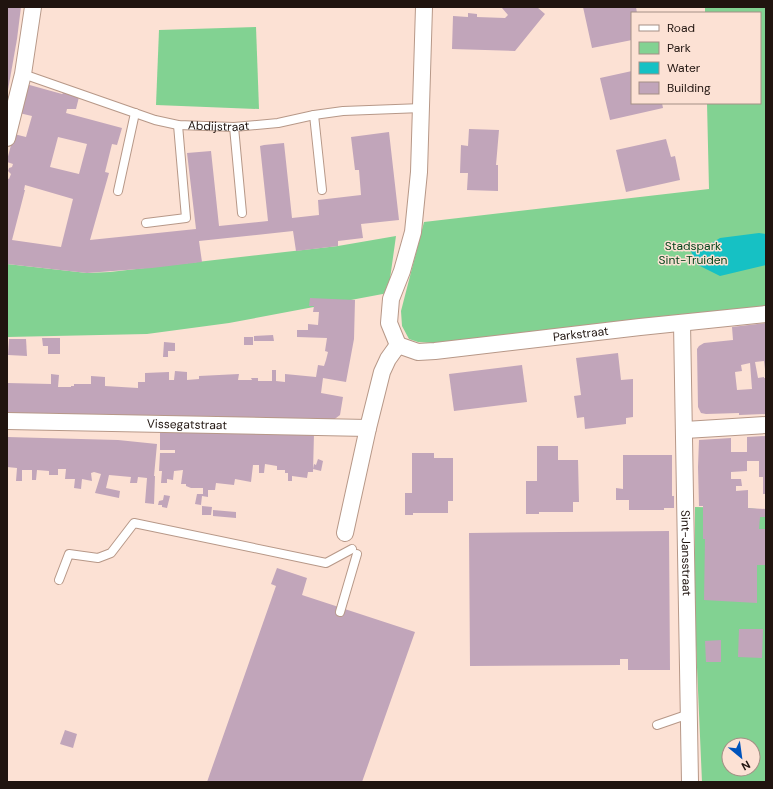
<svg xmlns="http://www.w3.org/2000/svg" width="773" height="789" viewBox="0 0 773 789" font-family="'DM Sans',sans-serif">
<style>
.green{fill:#82d292;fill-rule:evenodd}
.water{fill:#16c1c4}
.building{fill:#c1a5ba;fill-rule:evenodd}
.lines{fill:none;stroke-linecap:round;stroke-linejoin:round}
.lane-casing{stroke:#b79888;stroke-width:10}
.street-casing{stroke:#b79888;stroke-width:18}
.lane{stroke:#fff;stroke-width:8}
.street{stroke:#fff;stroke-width:16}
.labels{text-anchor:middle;stroke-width:3;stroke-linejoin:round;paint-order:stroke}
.street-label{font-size:12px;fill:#20140f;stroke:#fce1d4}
.park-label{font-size:12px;fill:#04441b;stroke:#fce1d4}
</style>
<rect width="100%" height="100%" fill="#fce1d4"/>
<!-- green -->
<g class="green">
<polygon points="705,7 766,7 766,307 433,343 418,342 409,339 402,326 401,311 424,222 709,189 707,103 760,103 760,13 705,13"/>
<polygon points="256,27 259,109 156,105 159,30"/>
<polygon points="396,236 388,293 229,323 147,334 7,337 7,264 87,273 110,272 338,246"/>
<path d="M695,507L747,508L766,510V782H702L695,621ZM729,745H753V769H729Z"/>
</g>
<!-- water -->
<polygon class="water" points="759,233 766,234 766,265 720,276 696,264 691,251 702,249 720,238"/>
<!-- building -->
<g class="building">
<polygon points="7,7 21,7 17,39 8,90"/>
<polygon points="503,7 537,7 545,14 515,51 452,49 453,16 468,17 468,13 477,14 477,17 505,18 508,15 502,8"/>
<polygon points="583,7 636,7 637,13 632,13 632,40 592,48"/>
<polygon points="632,71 632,103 662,103 663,108 610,120 600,78"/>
<path d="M26,84L62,94L66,91L79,97L76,109H67L66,113L122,128L117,145L112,144L105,172L109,173L90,240L196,229L187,153L211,151L219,226L268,221L260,146L264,145L284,143L292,218L319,215L318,200L361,195L359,170H355L351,137L389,132L399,220L361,224L363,238L338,241V246L296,251L293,231L199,241L202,262L152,268L87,273L7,264V178L9,179L11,174L8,171L9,168L12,167L13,164L7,162V160L14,134L26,137L32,116L19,113ZM58,137L87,144L79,174L50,167ZM25,185L73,199L61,247L12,240L25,190H24Z"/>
<polygon points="469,129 499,130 496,165 498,165 498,191 467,190 468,173 460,173 461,145 468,146"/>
<polygon points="666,139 671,157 675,156 680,180 626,192 616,150"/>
<polygon points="310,298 355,300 354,339 346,382 323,378 321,393 343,397 340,415 332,421 7,415 7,383 51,384 51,374 59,375 58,387 71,387 71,386 74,386 74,384 91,384 91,376 105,377 105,386 138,388 138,382 145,382 145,373 169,372 169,380 174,380 175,371 187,372 187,380 199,379 199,376 239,374 238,380 252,380 251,378 258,378 258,381 272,381 272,370 276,370 276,381 285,382 285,374 316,377 318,365 324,366 326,360 328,352 325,351 327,338 297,337 297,330 308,330 308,324 318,325 319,312 313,312 314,306 309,306"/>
<path d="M766,323V369H765L764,361L755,362L758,378L764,377V378H766V414L739,415V413L706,414L701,413L698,407L697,349L699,346L704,343L733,340L732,327ZM750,363L752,389L737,390L735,372L742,371L741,365Z"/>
<polygon points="273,335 274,341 254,341 254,336"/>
<rect x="244" y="337" width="9" height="8"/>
<polygon points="42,338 60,338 60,354 48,354 48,346 43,346"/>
<polygon points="9,339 26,339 27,356 8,355"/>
<polygon points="164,342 175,343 175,351 168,351 168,357 163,357"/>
<polygon points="618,353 621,380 633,379 633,417 626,418 626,424 585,429 584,417 577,418 574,396 581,395 576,358"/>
<polygon points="522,365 527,402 454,411 449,374"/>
<polygon points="160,431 314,433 313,472 308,472 307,478 292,476 292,481 288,481 288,473 285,473 285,470 277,470 277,466 265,464 264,473 259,473 259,465 253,465 251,482 235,479 234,485 216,483 215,490 208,490 208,497 202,496 201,505 195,504 197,494 203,494 203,488 191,488 186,486 186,484 181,484 183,470 174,471 173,480 167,479 167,483 161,483 162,471 159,471 160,453 175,453 175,450 160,450"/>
<polygon points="766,436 766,494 763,494 763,477 759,477 759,461 747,461 747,471 731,472 731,479 741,479 742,486 736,486 736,491 748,490 748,508 766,509 766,517 760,517 759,529 766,529 766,565 757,565 757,603 704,600 705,539 703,539 703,506 699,506 698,467 699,440 731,438 731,452 747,452 747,437"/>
<polygon points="7,437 118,440 157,444 154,476 155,476 154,504 145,503 147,478 138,477 137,483 130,483 131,477 109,475 106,488 120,491 119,498 95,493 101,474 94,472 91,473 92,481 82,479 81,489 74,488 75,479 65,479 66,469 58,469 58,475 49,475 49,471 37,470 36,480 32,480 32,470 22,470 22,481 16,481 17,468 7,467"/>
<polygon points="537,446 558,446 558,460 578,460 579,502 573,502 573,512 539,512 539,514 526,514 526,481 537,481"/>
<polygon points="412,453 434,453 434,458 453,458 453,501 448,501 448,513 413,513 413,515 405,515 405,493 412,493"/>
<polygon points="623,455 672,455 672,496 674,496 674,508 664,508 664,510 629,510 629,500 616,500 616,488 623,489"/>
<polygon points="318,459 323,461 321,471 313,469 314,464 316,465"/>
<polygon points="164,495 170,496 167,508 162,507 162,505 158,505 159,501 163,500"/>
<polygon points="202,506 212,507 211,515 202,515"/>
<polygon points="213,510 236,512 236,518 213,516"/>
<polygon points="669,531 670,670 628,670 628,659 620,659 620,665 470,666 469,533"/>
<polygon points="277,568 307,578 302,595 415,632 362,782 207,782 276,586 271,584"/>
<polygon points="739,629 763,629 762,658 738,657"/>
<polygon points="721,640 721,662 706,662 705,641"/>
<polygon points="65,730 77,734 73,748 60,744"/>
</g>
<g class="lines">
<!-- lane casing -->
<g class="lane-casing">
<g id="lane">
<path id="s1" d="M23,74L155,120L178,125L234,127L278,123L314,115L343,111L422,108"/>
<polyline points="314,115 322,190"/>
<polyline points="234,127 242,213"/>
<polyline points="118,191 135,113"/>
<polyline points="146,223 186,218 178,125"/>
<polyline points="59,580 69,554 98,558 111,553 134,523 326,563 352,549"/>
<polyline points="340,612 357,554"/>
<polyline points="657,725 689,714"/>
</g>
</g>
<!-- street casing -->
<g class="street-casing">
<g id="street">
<polyline points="7,138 23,74 33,7"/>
<path id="s2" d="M682,323L690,782"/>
<path id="s3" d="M398,345L418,352L435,351L640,327L766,314"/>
<polyline points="398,345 389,323 391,299 402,271 413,232 419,172 424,7"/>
<path id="s4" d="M7,421L368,428"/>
<polyline points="685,430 766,425"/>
<polyline points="345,533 368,428 382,372 388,359 398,345"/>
</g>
</g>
<!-- lane -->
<use href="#lane" class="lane"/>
<!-- street -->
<use href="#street" class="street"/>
</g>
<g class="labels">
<!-- street labels -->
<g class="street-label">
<text dy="4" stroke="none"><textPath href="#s1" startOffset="204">Abdijstraat</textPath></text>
<text dy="4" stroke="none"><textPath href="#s3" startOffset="185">Parkstraat</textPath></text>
<text dy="4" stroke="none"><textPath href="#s4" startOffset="180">Vissegatstraat</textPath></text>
<text dy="4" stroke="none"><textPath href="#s2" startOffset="230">Sint-Jansstraat</textPath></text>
</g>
<!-- park labels -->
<g class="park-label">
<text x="693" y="250">Stadspark<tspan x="693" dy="14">Sint-Truiden</tspan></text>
</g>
</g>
<!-- border -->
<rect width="773" height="789" fill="none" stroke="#20140f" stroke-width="16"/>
<!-- legend -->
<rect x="631" y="12" width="130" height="92" fill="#fce1d4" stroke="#a48f85"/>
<rect x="639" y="25" width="20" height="6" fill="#ffffff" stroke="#a48f85"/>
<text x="667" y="32" font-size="12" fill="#20140f">Road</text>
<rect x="639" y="42" width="20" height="12" fill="#82d292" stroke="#a48f85"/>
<text x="667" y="52" font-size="12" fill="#20140f">Park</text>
<rect x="639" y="62" width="20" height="12" fill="#16c1c4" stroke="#a48f85"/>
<text x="667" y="72" font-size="12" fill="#20140f">Water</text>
<rect x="639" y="82" width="20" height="12" fill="#c1a5ba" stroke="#a48f85"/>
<text x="667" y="92" font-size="12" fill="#20140f">Building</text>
<!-- north arrow -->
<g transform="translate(741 757) rotate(151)"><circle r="19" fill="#fce1d4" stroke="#a48f85"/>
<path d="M0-3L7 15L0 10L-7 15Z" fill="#0053bc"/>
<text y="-6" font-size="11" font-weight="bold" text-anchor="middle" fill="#20140f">N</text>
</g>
</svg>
